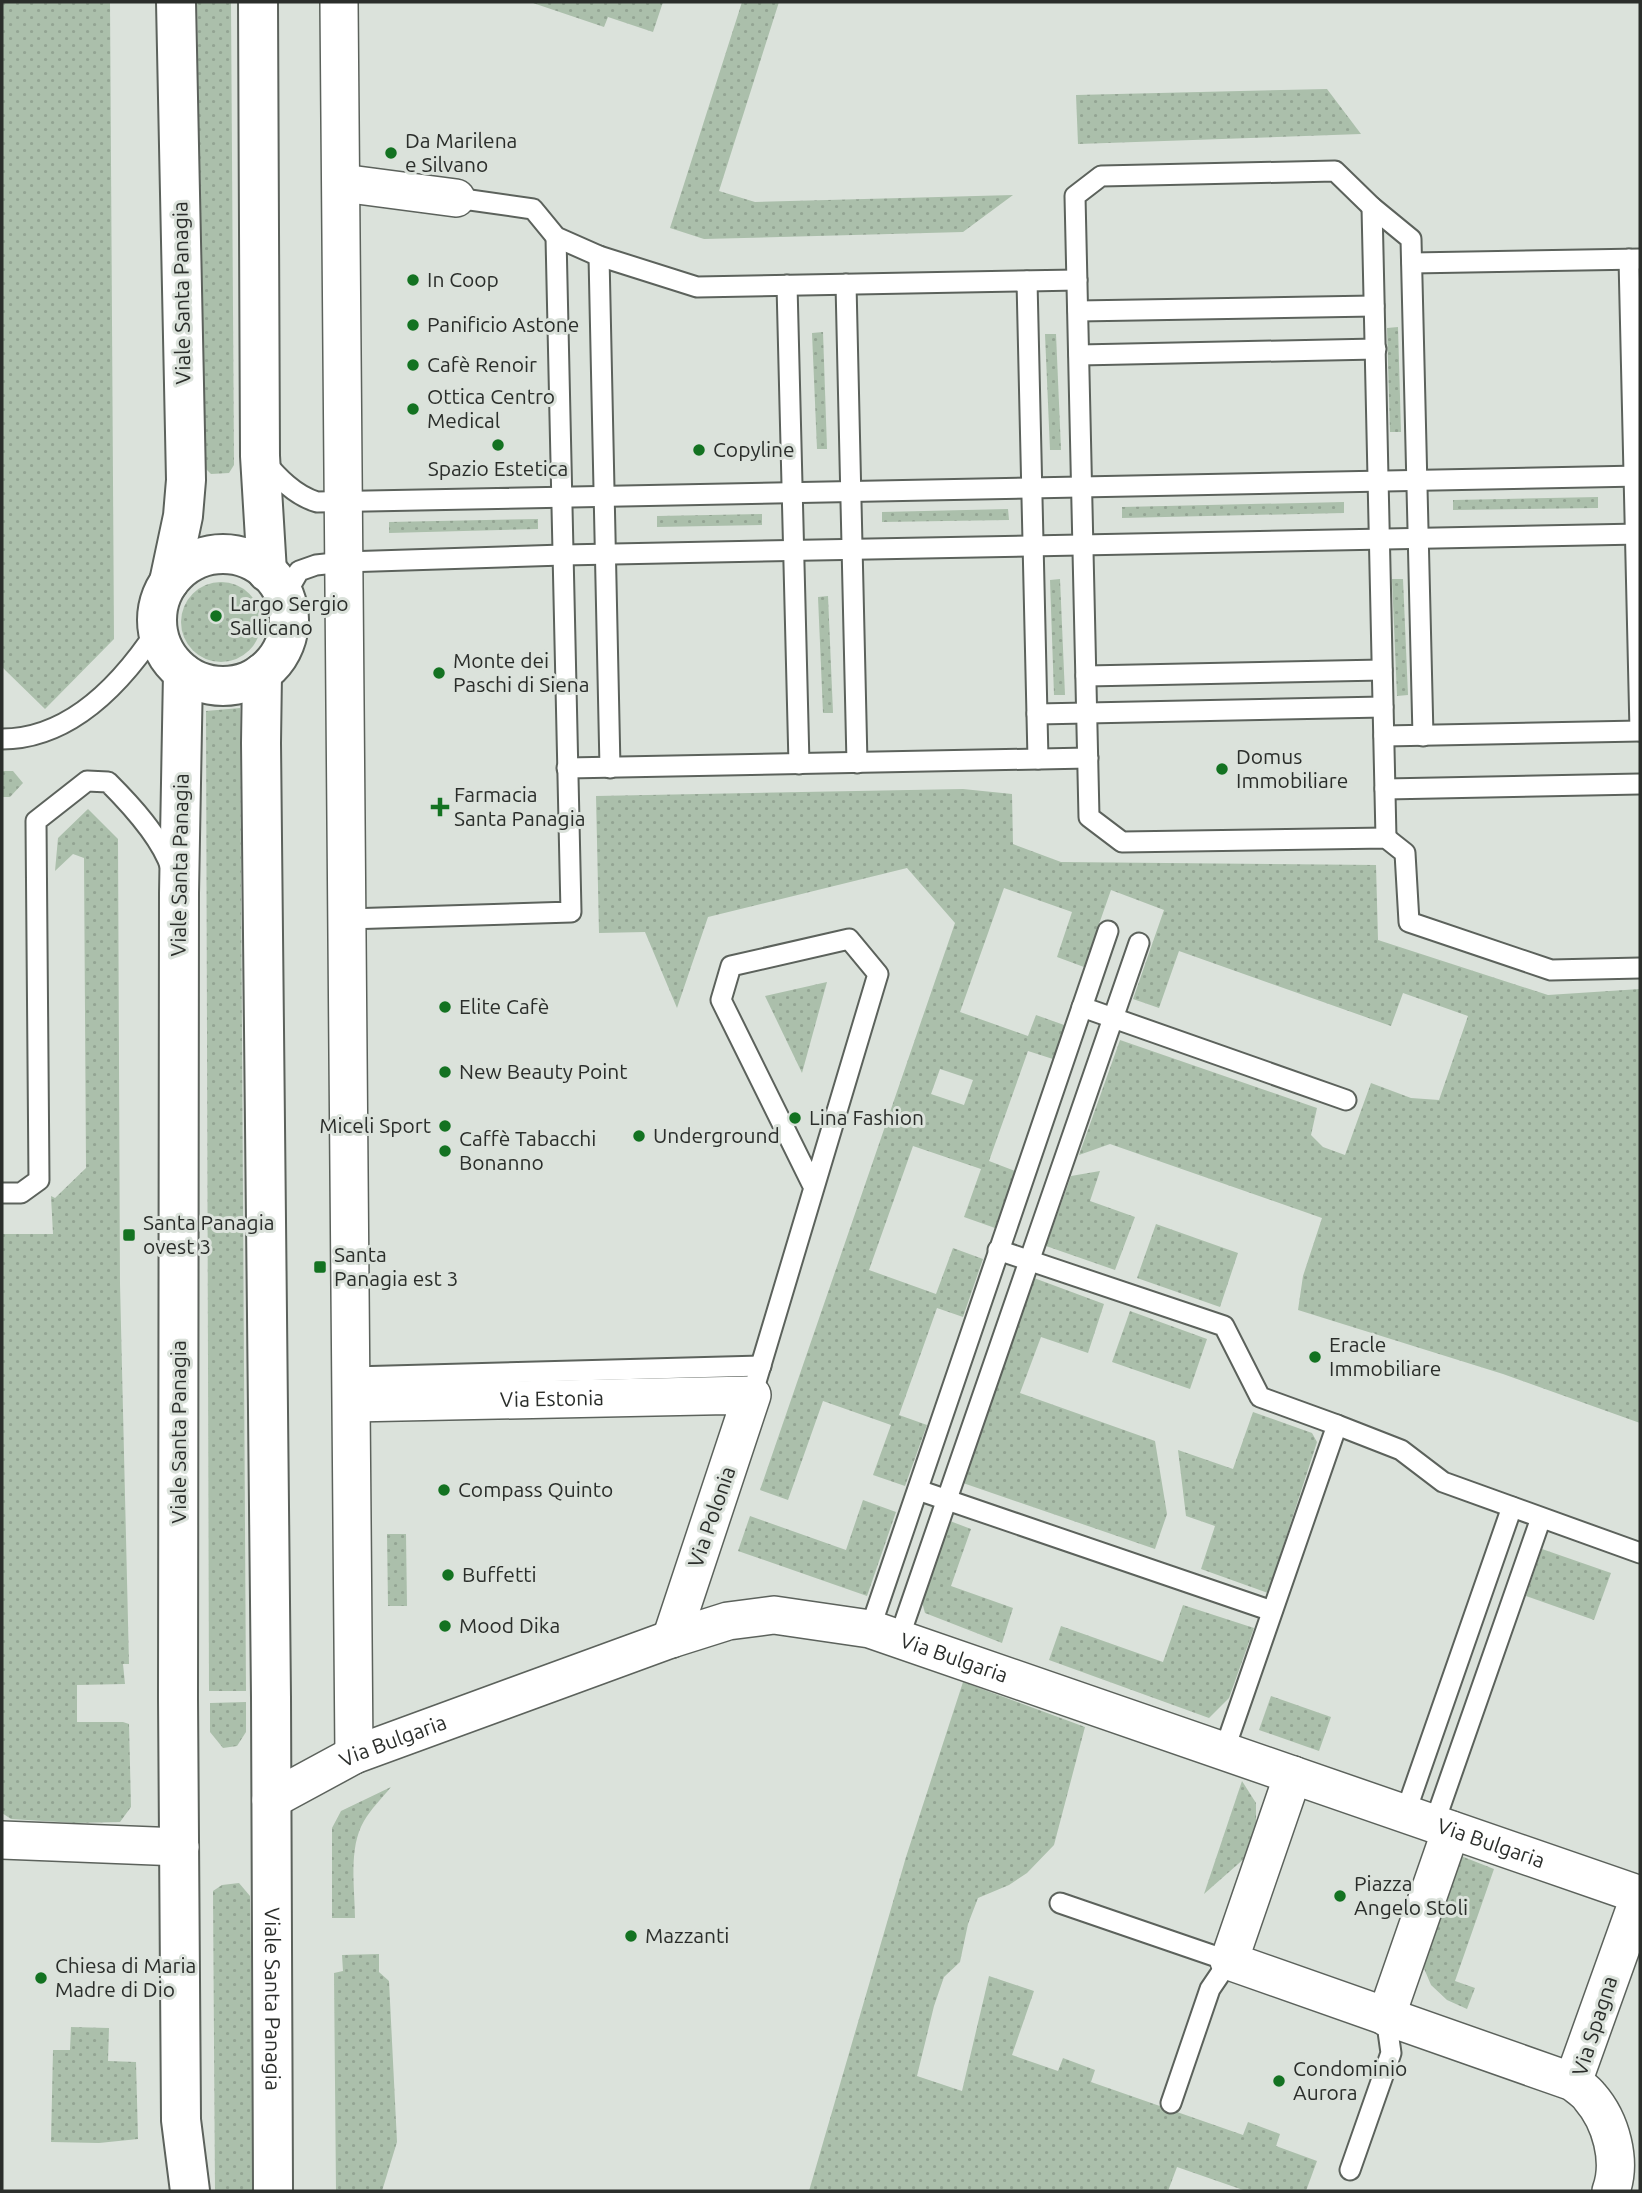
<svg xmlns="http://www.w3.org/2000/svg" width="1642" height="2193" viewBox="0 0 1642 2193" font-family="Ubuntu,sans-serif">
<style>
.grass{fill:url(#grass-dots);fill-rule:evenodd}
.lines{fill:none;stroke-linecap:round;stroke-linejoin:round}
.lane-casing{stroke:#5c625c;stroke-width:23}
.street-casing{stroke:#5c625c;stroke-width:40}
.secondary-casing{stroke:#5c625c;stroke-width:42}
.lane{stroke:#fff;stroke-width:19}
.street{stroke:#fff;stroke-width:37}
.secondary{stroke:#fff;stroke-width:38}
.poi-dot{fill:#137221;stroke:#dbe2db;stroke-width:2.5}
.labels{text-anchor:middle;stroke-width:6;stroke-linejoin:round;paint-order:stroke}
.poi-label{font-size:21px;fill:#2b2e2b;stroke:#dbe2db;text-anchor:start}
.street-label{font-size:21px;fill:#2b2e2b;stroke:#dbe2db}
</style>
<defs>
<pattern id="grass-dots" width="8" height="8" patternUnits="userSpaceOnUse" patternTransform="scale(1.75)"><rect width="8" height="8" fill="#abbfab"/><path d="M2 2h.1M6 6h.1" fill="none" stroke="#93a493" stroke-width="1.8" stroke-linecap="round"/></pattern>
</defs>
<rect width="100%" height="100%" fill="#dbe2db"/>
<!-- grass -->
<g class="grass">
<polygon points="2,2 110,2 114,639 45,709 2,667"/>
<polygon points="197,2 231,2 234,465 229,473 211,474 203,466"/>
<polygon points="530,2 663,2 653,32 608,17 604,27"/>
<polygon points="742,2 779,2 719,191 755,202 1013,195 963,232 704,239 670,228"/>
<polygon points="1327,89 1361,134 1078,144 1076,95"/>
<polygon points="1398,327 1401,432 1390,432 1387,328"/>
<polygon points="823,332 827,449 817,449 812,333"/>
<polygon points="1045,334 1056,334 1061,450 1050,450"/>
<polygon points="1598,497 1598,508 1453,510 1453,500"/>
<polygon points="1344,502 1344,513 1122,518 1122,507"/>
<polygon points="1008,509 1009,520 882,522 882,512"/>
<polygon points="762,514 762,525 657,527 657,516"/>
<polygon points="538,519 538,529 389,533 389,522"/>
<polygon points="1060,579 1065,695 1054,695 1050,580"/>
<polygon points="1392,579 1403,579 1408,695 1397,696"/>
<circle cx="221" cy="622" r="40"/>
<polygon points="828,596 833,713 823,713 818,597"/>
<polygon points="240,708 246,1691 209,1691 206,711"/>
<polygon points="2,771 13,771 23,783 10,797 2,797"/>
<path d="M963,789L1012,794L1013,844L1061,862L1376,865L1378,940L1548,995L1640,989V1423L1503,1374L1298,1310L1303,1276L1322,1218L1110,1144L1079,1155L1120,1040L1317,1108L1311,1135L1323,1147L1345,1155L1371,1083L1411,1098L1439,1100L1468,1016L1403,993L1391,1026L1179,951L1159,1008L1133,999L1164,910L1111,890L1084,967L1057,957L1072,912L1004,888L960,1012L1028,1036L1036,1015L1067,1026L1056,1060L1028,1051L989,1161L1015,1171L995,1228L964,1217L981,1169L913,1146L869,1270L936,1294L953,1248L983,1259L963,1317L937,1308L899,1415L927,1425L905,1486L873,1475L891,1425L823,1401L788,1500L760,1490L955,923L907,868L708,917L677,1008L645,932L599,933L596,796ZM940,1069L973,1080L964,1105L931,1094Z"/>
<polygon points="88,809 118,839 120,1284 129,1664 123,1664 125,1684 77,1685 77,1722 123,1722 129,1724 131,1807 120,1822 75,1823 11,1819 2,1813 2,1234 53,1234 51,1196 55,1198 86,1168 84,858 73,854 55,871 58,838"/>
<polygon points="827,982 802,1073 765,996"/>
<polygon points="1100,1171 1090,1201 1135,1217 1115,1270 1046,1246 1071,1176"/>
<polygon points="1156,1224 1238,1253 1220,1307 1137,1278"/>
<polygon points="1034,1278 1104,1304 1088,1353 1041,1337 1020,1393 1155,1441 1167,1514 1155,1549 963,1483"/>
<polygon points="1130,1311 1207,1339 1190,1389 1112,1362"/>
<polygon points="1253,1412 1312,1433 1317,1442 1268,1593 1201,1569 1215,1526 1186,1516 1178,1450 1233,1469"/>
<polygon points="863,1500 896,1512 867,1596 738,1551 750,1516 846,1550"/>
<polygon points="950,1521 971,1529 951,1586 1013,1608 1002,1643 925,1613 922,1602"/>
<polygon points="387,1534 406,1534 407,1606 388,1606"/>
<polygon points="1542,1549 1611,1573 1594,1620 1526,1596"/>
<polygon points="1183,1605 1254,1628 1229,1698 1209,1718 1049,1660 1061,1626 1163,1662"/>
<polygon points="963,1682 1085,1727 1054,1845 1027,1873 1009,1885 978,1898 968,1924 960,1962 944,1977 934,2006 917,2076 962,2091 989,1976 1034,1991 1012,2055 1058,2071 1063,2058 1095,2070 1091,2082 1243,2135 1248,2122 1280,2134 1276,2146 1317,2161 1306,2191 1246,2191 1177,2167 1168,2191 809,2191 906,1857"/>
<polygon points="1271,1696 1331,1717 1319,1751 1259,1730"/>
<polygon points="246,1702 246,1732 237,1746 223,1748 210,1732 210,1703"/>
<polygon points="1242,1781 1256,1803 1256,1823 1246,1857 1204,1894"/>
<path d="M391,1787C382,1798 371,1809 364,1821C348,1848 355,1888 355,1918H332V1828L341,1811Z"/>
<polygon points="1461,1856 1494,1869 1455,1981 1475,1988 1467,2009 1447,2000 1431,1985 1423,1966 1440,1906"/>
<polygon points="239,1883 250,1896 255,2191 215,2191 213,1891 222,1885"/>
<polygon points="379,1954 379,1972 389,1981 397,2142 382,2191 336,2191 334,1973 343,1971 342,1955"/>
<polygon points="71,2027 109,2028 108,2061 136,2062 138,2139 99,2143 51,2142 53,2050 70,2050"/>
</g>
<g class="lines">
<!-- lane casing -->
<g class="lane-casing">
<g id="lane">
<polyline points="456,198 533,209 556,237 599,256 697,287 1077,280"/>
<polyline points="1372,207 1386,838"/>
<polyline points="599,256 610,768"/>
<polyline points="1629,259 1640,731"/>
<polyline points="1412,263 1640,259"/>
<polyline points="1027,281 1038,759"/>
<polyline points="846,284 857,763"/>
<polyline points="787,285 799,764"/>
<polyline points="1078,311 1374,306"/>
<polyline points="1079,355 1376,349"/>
<path d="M263,460C278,477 294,495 317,502L1640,476"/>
<polyline points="284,597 299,571 316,565 344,562 563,555 1640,534"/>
<polyline points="1086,676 1382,670"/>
<polyline points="1037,714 1383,707"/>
<polyline points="1384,736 1640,731"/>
<polyline points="1423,736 1411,239 1372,207 1335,171 1101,176 1075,196 1089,817 1122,842 1386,838 1405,853 1409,922 1551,970 1640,968"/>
<path d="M2,739C71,739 122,683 157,630"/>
<polyline points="567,768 1088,758"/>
<polyline points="1385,789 1640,784"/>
<polyline points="347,919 571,912 556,237"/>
<polyline points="1082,1007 1346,1100"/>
<path d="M2,1193H21L39,1180L36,821L87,781L108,782C130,804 161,837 171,868"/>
<polyline points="998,1250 1224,1326 1260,1397 1337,1425 1224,1751"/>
<polyline points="352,1377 761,1366"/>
<polyline points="752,1395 878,974 849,939 731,966 721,1000 814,1188"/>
<polyline points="1337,1425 1401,1450 1443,1482 1640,1553"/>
<polyline points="918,1490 1272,1611"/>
<polyline points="870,1629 1108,931"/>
<polyline points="899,1638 1139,943"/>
<polyline points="1405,1814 1512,1507"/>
<polyline points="1434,1824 1541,1518"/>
<polyline points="1060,1903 1229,1961 1210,1989 1171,2103"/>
<polyline points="1350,2170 1391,2053 1386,2017"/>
</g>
</g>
<!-- street casing -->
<g class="street-casing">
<g id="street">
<polyline points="339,2 354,1755"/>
<polyline points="342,183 456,198"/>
<path id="s1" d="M352,1403L752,1395L671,1639"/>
<path d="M1293,1775L1229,1961L1573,2082C1579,2087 1586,2091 1590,2097C1611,2121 1622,2161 1611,2191"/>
<path id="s2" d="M271,1800L354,1755L671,1639L728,1621L774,1615L870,1629L1640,1895L1573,2082"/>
<polyline points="2,1840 180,1847"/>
<polyline points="1386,2017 1451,1830"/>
</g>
</g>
<!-- secondary casing -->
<g class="secondary-casing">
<g id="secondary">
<polyline points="258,2 260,456 267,572"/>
<circle cx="223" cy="620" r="66"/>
<polyline points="169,582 183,516 186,480 176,2"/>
<polyline points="183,673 179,893 178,1698 181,2120 190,2191"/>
<path id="s3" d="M262,673L261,743L271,1697L273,2191"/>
</g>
</g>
<!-- lane -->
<use href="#lane" class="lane"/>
<!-- street -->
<use href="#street" class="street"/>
<!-- secondary -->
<use href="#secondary" class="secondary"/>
</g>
<!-- markers -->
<g class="poi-dot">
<circle cx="391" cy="153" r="7"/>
<circle cx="413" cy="280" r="7"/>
<circle cx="413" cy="325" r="7"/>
<circle cx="413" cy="365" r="7"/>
<circle cx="413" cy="409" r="7"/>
<circle cx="498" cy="445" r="7"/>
<circle cx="699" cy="450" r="7"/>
<circle cx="216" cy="616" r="7"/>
<circle cx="439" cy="673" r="7"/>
<circle cx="1222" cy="769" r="7"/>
<path d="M436.5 796.5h7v7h7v7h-7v7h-7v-7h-7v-7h7z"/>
<circle cx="445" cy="1007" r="7"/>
<circle cx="445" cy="1072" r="7"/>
<circle cx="795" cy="1118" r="7"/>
<circle cx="445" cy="1126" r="7"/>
<circle cx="639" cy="1136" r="7"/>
<circle cx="445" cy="1151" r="7"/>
<rect x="122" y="1228" width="14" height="14" rx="3.5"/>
<rect x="313" y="1260" width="14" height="14" rx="3.5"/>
<circle cx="1315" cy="1357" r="7"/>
<circle cx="444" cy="1490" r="7"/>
<circle cx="448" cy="1575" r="7"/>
<circle cx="445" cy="1626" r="7"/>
<circle cx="1340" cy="1896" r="7"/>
<circle cx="631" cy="1936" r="7"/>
<circle cx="41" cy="1978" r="7"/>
<circle cx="1279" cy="2081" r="7"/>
</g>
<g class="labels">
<!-- poi labels -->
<g class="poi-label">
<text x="405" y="148">Da Marilena<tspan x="405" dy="24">e Silvano</tspan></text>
<text x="427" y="287">In Coop</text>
<text x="427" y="332">Panificio Astone</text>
<text x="427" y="372">Cafè Renoir</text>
<text x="427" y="404">Ottica Centro<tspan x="427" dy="24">Medical</tspan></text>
<text x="713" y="457">Copyline</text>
<text x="498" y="476" text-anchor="middle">Spazio Estetica</text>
<text x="230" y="611">Largo Sergio<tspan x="230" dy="24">Sallicano</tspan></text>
<text x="453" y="668">Monte dei<tspan x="453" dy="24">Paschi di Siena</tspan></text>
<text x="1236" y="764">Domus<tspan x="1236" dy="24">Immobiliare</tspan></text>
<text x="454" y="802">Farmacia<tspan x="454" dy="24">Santa Panagia</tspan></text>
<text x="459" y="1014">Elite Cafè</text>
<text x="459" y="1079">New Beauty Point</text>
<text x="809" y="1125">Lina Fashion</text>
<text x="431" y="1133" text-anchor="end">Miceli Sport</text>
<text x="653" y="1143">Underground</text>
<text x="459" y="1146">Caffè Tabacchi<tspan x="459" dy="24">Bonanno</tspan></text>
<text x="143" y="1230">Santa Panagia<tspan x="143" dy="24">ovest 3</tspan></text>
<text x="334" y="1262">Santa<tspan x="334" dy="24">Panagia est 3</tspan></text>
<text x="1329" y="1352">Eracle<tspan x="1329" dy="24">Immobiliare</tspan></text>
<text x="458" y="1497">Compass Quinto</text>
<text x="462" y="1582">Buffetti</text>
<text x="459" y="1633">Mood Dika</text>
<text x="1354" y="1891">Piazza<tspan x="1354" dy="24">Angelo Stoli</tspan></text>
<text x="645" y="1943">Mazzanti</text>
<text x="55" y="1973">Chiesa di Maria<tspan x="55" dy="24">Madre di Dio</tspan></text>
<text x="1293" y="2076">Condominio<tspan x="1293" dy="24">Aurora</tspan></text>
</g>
<!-- street labels -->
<g class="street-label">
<text transform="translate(182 293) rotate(-91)" y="7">Viale Santa Panagia</text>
<text transform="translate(180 865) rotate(-89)" y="7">Viale Santa Panagia</text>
<text dy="7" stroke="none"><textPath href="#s1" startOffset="200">Via Estonia</textPath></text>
<text transform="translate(179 1432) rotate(-90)" y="7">Viale Santa Panagia</text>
<text transform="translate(712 1517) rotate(-71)" y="7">Via Polonia</text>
<text dy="7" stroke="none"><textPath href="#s2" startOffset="724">Via Bulgaria</textPath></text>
<text dy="7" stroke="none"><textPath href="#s2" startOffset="136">Via Bulgaria</textPath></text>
<text dy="7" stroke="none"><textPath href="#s2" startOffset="1292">Via Bulgaria</textPath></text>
<text dy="7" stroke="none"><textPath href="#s3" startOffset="1326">Viale Santa Panagia</textPath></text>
<text transform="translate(1595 2026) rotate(-72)" y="7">Via Spagna</text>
</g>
</g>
<!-- border -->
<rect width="1642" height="2193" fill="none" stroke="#2b2e2b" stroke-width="7"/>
</svg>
